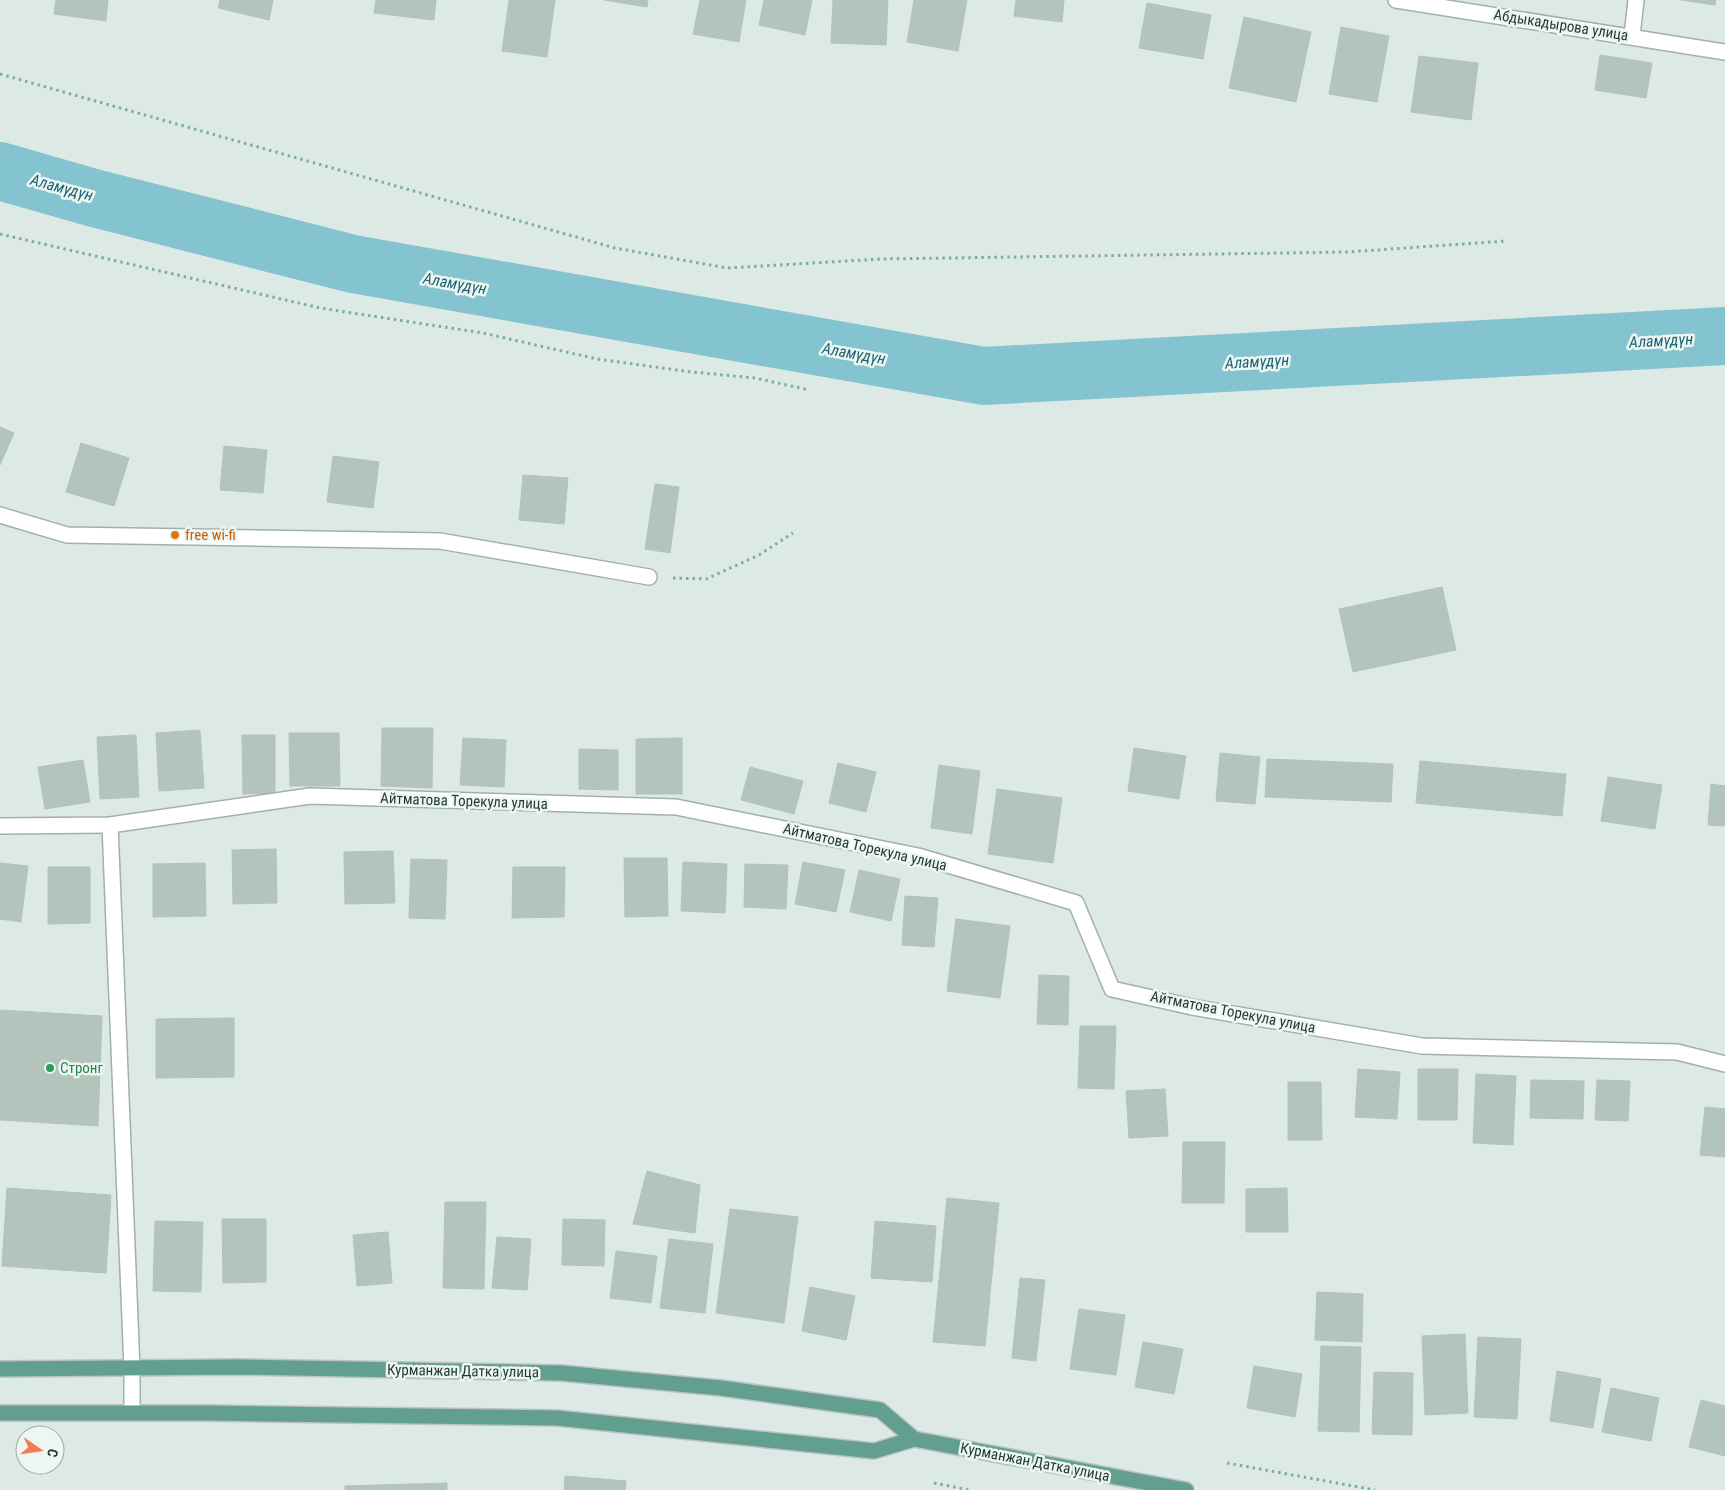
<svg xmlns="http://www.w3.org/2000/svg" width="1725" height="1490" viewBox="0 0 1725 1490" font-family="'Roboto Condensed',sans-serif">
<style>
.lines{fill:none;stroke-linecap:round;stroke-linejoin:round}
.river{stroke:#84c3d0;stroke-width:58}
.building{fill:#b3c4bd;stroke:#b0c3bb}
.minor-casing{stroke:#a0b1ab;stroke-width:18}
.major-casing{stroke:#bcc4c2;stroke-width:18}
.path{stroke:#7ead9f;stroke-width:3;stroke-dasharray:2.5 4;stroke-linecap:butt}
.minor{stroke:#fff;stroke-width:15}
.major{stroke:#629f91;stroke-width:15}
.food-dot{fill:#e8710a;stroke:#eef6f2;stroke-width:2}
.leisure-dot{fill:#2e9e5b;stroke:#eef6f2;stroke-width:2}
.labels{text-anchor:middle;stroke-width:5;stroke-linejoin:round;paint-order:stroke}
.street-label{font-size:15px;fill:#1f3932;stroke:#eef6f2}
.food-label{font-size:15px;fill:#c56008;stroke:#eef6f2;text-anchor:start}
.leisure-label{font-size:15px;fill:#27864d;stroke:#eef6f2;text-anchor:start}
.water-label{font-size:16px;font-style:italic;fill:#1a6374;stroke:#eef6f2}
</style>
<rect width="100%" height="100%" fill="#dde9e4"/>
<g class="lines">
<!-- river -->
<polyline class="river" points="0,171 94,198 353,264 984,376 1725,336"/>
</g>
<!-- building -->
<g class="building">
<polygon points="56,0 108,0 106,21 54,14"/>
<polygon points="220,0 273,0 269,20 218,8"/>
<polygon points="376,0 436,0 434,20 374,13"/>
<polygon points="509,0 555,0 547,57 502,51"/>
<polygon points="604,0 648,0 647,7"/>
<polygon points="700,0 746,0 739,42 693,34"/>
<polygon points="764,0 812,0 805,35 759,25"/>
<polygon points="833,0 888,0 886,45 831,43"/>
<polygon points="914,0 967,0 958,51 907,42"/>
<polygon points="1016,0 1064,0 1062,22 1014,16"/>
<polygon points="1681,0 1716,0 1715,5"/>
<polygon points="1147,3 1211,15 1203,59 1139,48"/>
<polygon points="1244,17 1311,32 1296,102 1229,88"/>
<polygon points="1341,27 1389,36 1377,102 1329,94"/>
<polygon points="1600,55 1652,63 1646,98 1595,90"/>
<polygon points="1419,56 1478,63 1471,120 1411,112"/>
<polygon points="0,427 14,433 0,465"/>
<polygon points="81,443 129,458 114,506 66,492"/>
<polygon points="224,446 267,450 263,493 220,490"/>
<polygon points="333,456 379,462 373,508 327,502"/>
<polygon points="523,475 568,478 564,524 519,520"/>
<polygon points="655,484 679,487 670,553 645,549"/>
<polygon points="1442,587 1456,650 1353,672 1339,609"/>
<polygon points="382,728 433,728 432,788 381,786"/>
<polygon points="200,730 204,788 159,791 156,733"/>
<polygon points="289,733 339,733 340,786 290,786"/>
<polygon points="136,735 139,797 100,799 97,737"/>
<polygon points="242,735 275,735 275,793 243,794"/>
<polygon points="463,738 506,740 504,787 460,785"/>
<polygon points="682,738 682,794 636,794 636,739"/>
<polygon points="1134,748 1186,756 1179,799 1128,791"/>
<polygon points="579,749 618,750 618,790 579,789"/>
<polygon points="1220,753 1260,757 1255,804 1216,801"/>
<polygon points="1267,759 1393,764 1391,802 1265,797"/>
<polygon points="83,760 90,802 45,809 38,767"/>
<polygon points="1420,761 1566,774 1562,816 1416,803"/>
<polygon points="838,763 876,772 866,812 829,803"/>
<polygon points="939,765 980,771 972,834 931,828"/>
<polygon points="750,767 803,781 794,814 741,800"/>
<polygon points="1608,777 1662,785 1655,829 1601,821"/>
<polygon points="1711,784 1725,786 1725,826 1708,825"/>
<polygon points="997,789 1062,798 1053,863 988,854"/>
<polygon points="276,849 277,903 233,904 232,850"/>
<polygon points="393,851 395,903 345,904 344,852"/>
<polygon points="624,858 667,858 668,916 625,917"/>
<polygon points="411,859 447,860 445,919 409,918"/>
<polygon points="683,862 727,864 725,913 681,911"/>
<polygon points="803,862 845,870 836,912 795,904"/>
<polygon points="0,863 28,866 21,922 0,919"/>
<polygon points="205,863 206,916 153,917 153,864"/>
<polygon points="745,864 788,865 786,909 744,907"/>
<polygon points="48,867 90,867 90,923 48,924"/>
<polygon points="513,867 565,867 564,917 512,918"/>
<polygon points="859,870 900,879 891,921 850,912"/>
<polygon points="905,896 938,898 934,947 902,945"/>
<polygon points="956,919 1010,926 1000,998 947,991"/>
<polygon points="1039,975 1069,976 1068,1025 1037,1024"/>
<polygon points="0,1010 102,1016 98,1126 0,1120"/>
<polygon points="234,1018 234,1077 156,1078 156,1019"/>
<polygon points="1080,1026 1116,1026 1114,1089 1078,1088"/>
<polygon points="1358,1069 1400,1072 1397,1119 1355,1117"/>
<polygon points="1418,1069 1458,1069 1457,1120 1418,1120"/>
<polygon points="1476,1074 1516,1076 1513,1145 1473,1143"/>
<polygon points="1531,1080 1584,1081 1583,1119 1530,1118"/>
<polygon points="1597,1080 1630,1081 1628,1121 1595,1120"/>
<polygon points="1288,1082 1321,1082 1322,1140 1288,1140"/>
<polygon points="1165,1089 1168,1136 1129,1138 1126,1091"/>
<polygon points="1705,1107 1725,1109 1725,1157 1700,1155"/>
<polygon points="1183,1142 1225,1142 1224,1203 1182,1203"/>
<polygon points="647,1171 700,1185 695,1233 633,1224"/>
<polygon points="7,1188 111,1195 106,1273 2,1266"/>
<polygon points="1287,1188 1288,1232 1246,1232 1246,1189"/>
<polygon points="947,1198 999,1203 985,1346 933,1342"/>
<polygon points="445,1202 486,1202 484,1289 443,1288"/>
<polygon points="730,1209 798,1217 784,1323 716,1313"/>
<polygon points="222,1219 266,1219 266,1282 223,1283"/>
<polygon points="563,1219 605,1220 604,1266 562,1265"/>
<polygon points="155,1221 203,1222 201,1292 153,1291"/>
<polygon points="875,1221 936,1226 932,1282 871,1278"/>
<polygon points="388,1232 392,1283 357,1286 353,1235"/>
<polygon points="497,1237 531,1239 527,1290 492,1288"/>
<polygon points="669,1239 713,1244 705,1313 660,1308"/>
<polygon points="616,1251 657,1256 651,1303 610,1298"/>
<polygon points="1020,1278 1045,1280 1036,1361 1012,1358"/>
<polygon points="810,1287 855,1296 846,1340 802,1331"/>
<polygon points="1317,1292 1363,1294 1362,1342 1315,1340"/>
<polygon points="1079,1309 1125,1315 1116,1375 1070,1369"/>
<polygon points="1465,1334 1468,1413 1425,1415 1422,1336"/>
<polygon points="1478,1337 1521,1339 1517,1419 1474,1417"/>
<polygon points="1143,1342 1183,1349 1174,1394 1135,1387"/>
<polygon points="1321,1346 1361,1347 1359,1432 1318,1431"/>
<polygon points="1254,1366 1302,1374 1295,1417 1247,1408"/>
<polygon points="1557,1371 1601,1379 1593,1428 1550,1421"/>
<polygon points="1374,1372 1413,1373 1412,1435 1372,1434"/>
<polygon points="1611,1388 1659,1398 1651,1441 1602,1432"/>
<polygon points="1701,1400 1725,1406 1725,1456 1689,1447"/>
<polygon points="565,1476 626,1481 625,1490 564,1490"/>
<polygon points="447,1483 447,1490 345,1490 345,1486"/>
</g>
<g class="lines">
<!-- minor casing -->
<g class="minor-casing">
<g id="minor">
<polyline points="1396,0 1725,52"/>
<polyline points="1632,36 1636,0"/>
<polyline points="0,515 67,535 440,541 649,577"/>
<polyline points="110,825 132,1369 132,1412"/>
<polyline points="0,826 110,825 310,796 676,807 918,856 1076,903 1112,989 1192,1007 1422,1046 1677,1052 1725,1064"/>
</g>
</g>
<!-- major casing -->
<g class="major-casing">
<g id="major">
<polyline points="0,1369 237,1367 561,1373 721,1388 880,1410 914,1439"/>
<polyline points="0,1413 208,1413 557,1418 874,1451 914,1439 1186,1490"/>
</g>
</g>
<!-- path -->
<g class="path">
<polyline points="0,74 615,248 727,268 881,259 1348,252 1506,241"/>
<polyline points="0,234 320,308 483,333 597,359 692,372 755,378 809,390"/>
<polyline points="673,578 706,579 759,555 793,533"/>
<polyline points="1227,1463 1375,1490"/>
<polyline points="934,1483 969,1490"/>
</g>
<!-- minor -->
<use href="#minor" class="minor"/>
<!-- major -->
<use href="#major" class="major"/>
</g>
<!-- markers -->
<circle class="food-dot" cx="175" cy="535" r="5"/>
<circle class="leisure-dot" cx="50" cy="1068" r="5"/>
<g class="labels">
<!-- street labels -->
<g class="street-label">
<text transform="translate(1561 25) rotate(9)" y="5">Абдыкадырова улица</text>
<text transform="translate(464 801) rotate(2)" y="5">Айтматова Торекула улица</text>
<text transform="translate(865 847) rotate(13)" y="5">Айтматова Торекула улица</text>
<text transform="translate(1233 1012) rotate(11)" y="5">Айтматова Торекула улица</text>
<text transform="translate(463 1371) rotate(1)" y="5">Курманжан Датка улица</text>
<text transform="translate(1035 1462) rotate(11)" y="5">Курманжан Датка улица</text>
</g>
<!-- food labels -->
<g class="food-label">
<text x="185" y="540">free wi-fi</text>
</g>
<!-- leisure labels -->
<g class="leisure-label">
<text x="60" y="1073">Стронг</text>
</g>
<!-- water labels -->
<g class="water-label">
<text transform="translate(62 187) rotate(15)" y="6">Аламүдүн</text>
<text transform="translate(455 283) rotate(10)" y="6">Аламүдүн</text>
<text transform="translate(1661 340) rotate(-3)" y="6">Аламүдүн</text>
<text transform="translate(854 353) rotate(10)" y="6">Аламүдүн</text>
<text transform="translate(1257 361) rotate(-3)" y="6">Аламүдүн</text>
</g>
</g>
<!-- north arrow -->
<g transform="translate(40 1450) rotate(103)"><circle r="24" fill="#eef6f2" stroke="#9baaa5"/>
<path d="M0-4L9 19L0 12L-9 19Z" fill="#f27d53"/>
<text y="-8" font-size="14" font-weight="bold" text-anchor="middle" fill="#1f3932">С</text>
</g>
</svg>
